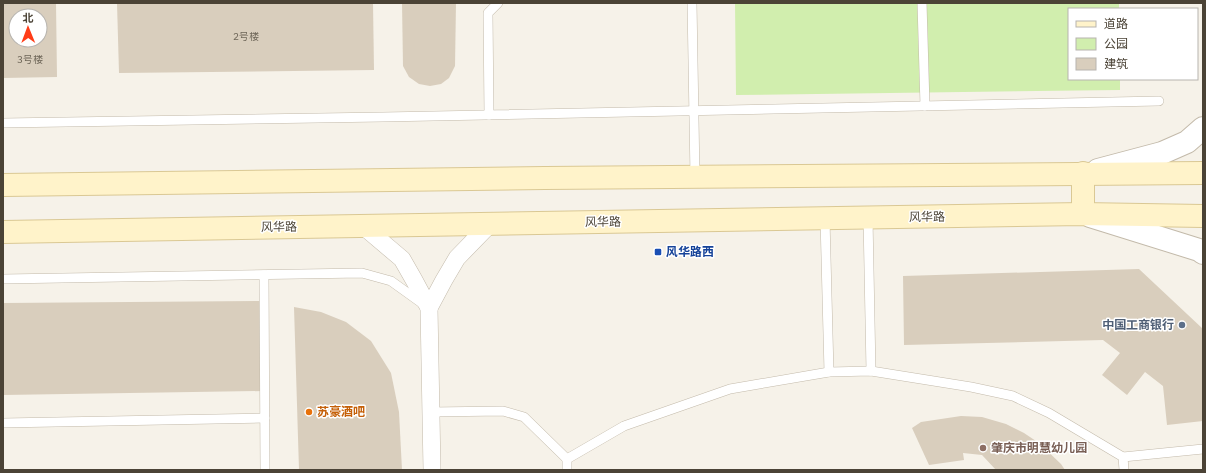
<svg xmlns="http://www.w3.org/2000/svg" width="1206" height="473" viewBox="0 0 1206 473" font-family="'IBM Plex Sans','Noto Sans SC',sans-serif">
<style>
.green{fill:#d1eeae}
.building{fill:#d9cebd;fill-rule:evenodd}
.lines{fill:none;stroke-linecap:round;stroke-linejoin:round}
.service-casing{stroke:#c3baaa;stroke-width:10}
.minor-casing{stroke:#c3baaa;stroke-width:18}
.tertiary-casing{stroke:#c3baaa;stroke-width:24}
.secondary-casing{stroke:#dac894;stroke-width:24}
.service{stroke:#fff;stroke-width:9}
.minor{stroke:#fff;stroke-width:17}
.tertiary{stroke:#fff;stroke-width:22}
.secondary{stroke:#fff3ca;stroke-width:22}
.transit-dot{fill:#1a4fb4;stroke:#fff;stroke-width:1.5}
.service-dot{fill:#5c6f8a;stroke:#fff;stroke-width:1.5}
.food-dot{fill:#e8710a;stroke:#fff;stroke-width:1.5}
.education-dot{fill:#8d6e63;stroke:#fff;stroke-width:1.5}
.labels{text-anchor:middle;stroke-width:3;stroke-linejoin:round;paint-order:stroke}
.number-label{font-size:10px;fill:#6e6658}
.street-label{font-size:12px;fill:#4b4336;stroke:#fff}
.transit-label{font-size:12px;font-weight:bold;fill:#164399;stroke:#fff;text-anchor:start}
.service-label{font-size:12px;font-weight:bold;fill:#4e5e75;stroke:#fff;text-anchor:end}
.food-label{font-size:12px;font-weight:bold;fill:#c56008;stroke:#fff;text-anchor:start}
.education-label{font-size:12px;font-weight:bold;fill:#785e54;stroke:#fff;text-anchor:start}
</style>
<rect width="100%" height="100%" fill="#f6f2e9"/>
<!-- green -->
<polygon class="green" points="735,3 1119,3 1119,9 1069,9 1069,79 1120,79 1120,90 736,95"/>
<!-- building -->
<g class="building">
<path d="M3,3H56L57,77L3,78ZM16,16H40V40H16Z"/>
<polygon points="117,3 373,3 374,70 119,73"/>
<polygon points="402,3 456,3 455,66 449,78 441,84 430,86 419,84 409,77 403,66"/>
<polygon points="1139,269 1203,329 1203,421 1167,425 1163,386 1145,372 1127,395 1102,375 1120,353 1103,340 904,345 903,276"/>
<polygon points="262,301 264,391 3,395 3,303"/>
<polygon points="294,307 321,312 346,322 371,341 391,373 399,412 402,470 299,470"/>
<polygon points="961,416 982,417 1006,424 1024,433 1039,443 1061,464 1065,470 996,470 982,455 963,453 964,460 929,465 912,428 921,422"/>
</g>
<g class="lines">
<!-- service casing -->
<g class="service-casing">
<g id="service">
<polyline points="692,3 695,177"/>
<polyline points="922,3 925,106"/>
<polyline points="489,115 488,13 498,3"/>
<polyline points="3,123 383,117 1159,101"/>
<polyline points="868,218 871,371"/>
<polyline points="825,219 829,372"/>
<polyline points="264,275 265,470"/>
<polyline points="3,279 362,273 391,281 423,304"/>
<polyline points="431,412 503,411 524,417 567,459"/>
<polyline points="3,423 265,418"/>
<polyline points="1123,457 1203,449"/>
<polyline points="567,470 567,459 624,426 730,389 829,372 871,371 971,387 1013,396 1049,413 1123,457 1124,470"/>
</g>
</g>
<!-- minor casing -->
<g class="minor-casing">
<g id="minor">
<polyline points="363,226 402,259 414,280 429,308 432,470"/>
<polyline points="429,308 444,280 457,258 490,224"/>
</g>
</g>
<!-- tertiary casing -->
<g class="tertiary-casing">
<g id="tertiary">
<polyline points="1098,170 1162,153 1187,142 1203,128"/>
<polyline points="1090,216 1199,250 1203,253"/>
</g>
</g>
<!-- secondary casing -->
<g class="secondary-casing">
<g id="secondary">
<polyline points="1083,173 1083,214"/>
<polyline points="3,185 545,178 1203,173"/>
<polyline points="3,232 1083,214 1203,216"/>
</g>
</g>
<!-- service -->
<use href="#service" class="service"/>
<!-- minor -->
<use href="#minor" class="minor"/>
<!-- tertiary -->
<use href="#tertiary" class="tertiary"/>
<!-- secondary -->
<use href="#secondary" class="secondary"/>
</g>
<!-- markers -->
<rect class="transit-dot" x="654" y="248" width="8" height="8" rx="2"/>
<circle class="service-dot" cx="1182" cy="325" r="4"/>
<circle class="food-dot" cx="309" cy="412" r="4"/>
<circle class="education-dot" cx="983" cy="448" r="4"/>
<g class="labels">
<!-- number labels -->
<g class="number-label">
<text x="246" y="40">2号楼</text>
<text x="30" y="63">3号楼</text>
</g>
<!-- street labels -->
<g class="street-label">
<text transform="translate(927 217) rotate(-1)" y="4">风华路</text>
<text transform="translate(603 222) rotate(-1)" y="4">风华路</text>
<text transform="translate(279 227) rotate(-1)" y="4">风华路</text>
</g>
<!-- transit labels -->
<g class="transit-label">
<text x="666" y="256">风华路西</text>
</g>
<!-- service labels -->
<g class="service-label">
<text x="1174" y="329">中国工商银行</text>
</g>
<!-- food labels -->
<g class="food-label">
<text x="317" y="416">苏豪酒吧</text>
</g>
<!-- education labels -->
<g class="education-label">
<text x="991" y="452">肇庆市明慧幼儿园</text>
</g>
</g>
<!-- border -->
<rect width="1206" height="473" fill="none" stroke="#4b4336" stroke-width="8"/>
<!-- legend -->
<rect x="1068" y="8" width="130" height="72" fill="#ffffff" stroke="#b7b4af"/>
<rect x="1076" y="21" width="20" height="6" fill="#fff3ca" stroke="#b7b4af"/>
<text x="1104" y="28" font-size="12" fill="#4b4336">道路</text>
<rect x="1076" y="38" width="20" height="12" fill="#d1eeae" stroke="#b7b4af"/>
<text x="1104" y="48" font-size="12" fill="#4b4336">公园</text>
<rect x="1076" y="58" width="20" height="12" fill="#d9cebd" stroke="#b7b4af"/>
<text x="1104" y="68" font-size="12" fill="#4b4336">建筑</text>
<!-- north arrow -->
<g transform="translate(28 28) rotate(359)"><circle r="19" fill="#ffffff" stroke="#b7b4af"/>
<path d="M0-3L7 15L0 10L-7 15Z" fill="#ff3c17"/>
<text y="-6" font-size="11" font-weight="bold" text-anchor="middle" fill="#4b4336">北</text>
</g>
</svg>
